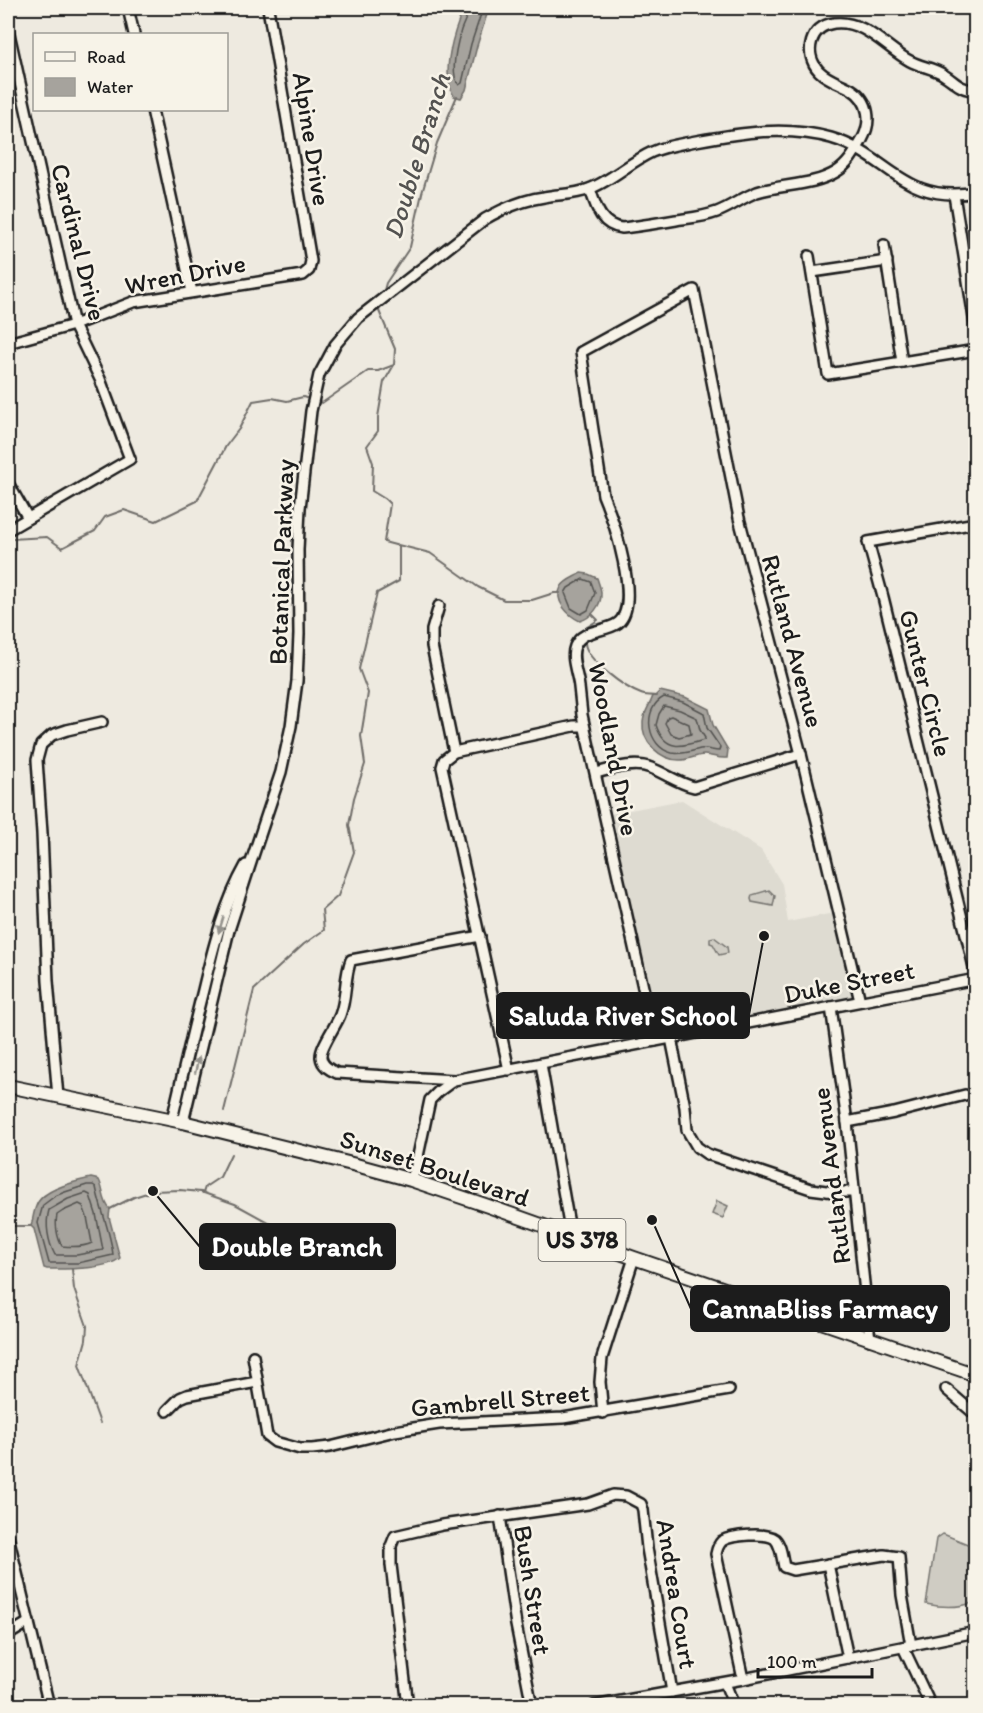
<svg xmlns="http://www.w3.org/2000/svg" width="983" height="1713" viewBox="0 0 983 1713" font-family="Itim,sans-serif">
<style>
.built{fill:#dedbd1}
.green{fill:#cfccc3;stroke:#767470;stroke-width:1.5}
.water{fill:#a6a39d;stroke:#6f6d69;stroke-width:1.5}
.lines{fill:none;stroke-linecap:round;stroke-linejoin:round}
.shore{stroke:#535250;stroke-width:1.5}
.stream{stroke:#6f6d69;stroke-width:2}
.minor-casing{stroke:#1c1c1c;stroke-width:14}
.major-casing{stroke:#1c1c1c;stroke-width:16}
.minor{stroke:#f7f3e8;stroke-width:9}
.major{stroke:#f7f3e8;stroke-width:12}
.oneway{fill:#94928c}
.labels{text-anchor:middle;stroke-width:5;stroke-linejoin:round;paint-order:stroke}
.shield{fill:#f7f3e8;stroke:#5e5c59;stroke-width:1.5}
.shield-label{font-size:24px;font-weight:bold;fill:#1c1c1c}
.street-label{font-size:26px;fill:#1c1c1c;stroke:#f7f3e8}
.water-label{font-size:27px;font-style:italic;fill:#535250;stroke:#f7f3e8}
.leader{fill:none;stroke:#1c1c1c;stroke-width:2}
.callout-dot{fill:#1c1c1c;stroke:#f7f3e8;stroke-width:2}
.callout{fill:#1c1c1c;stroke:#1c1c1c;stroke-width:2}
.callout-label{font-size:27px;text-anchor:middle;font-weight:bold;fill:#fff}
</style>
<rect width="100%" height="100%" fill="#eeeae0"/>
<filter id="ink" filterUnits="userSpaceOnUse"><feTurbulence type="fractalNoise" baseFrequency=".0167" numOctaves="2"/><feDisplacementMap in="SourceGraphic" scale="12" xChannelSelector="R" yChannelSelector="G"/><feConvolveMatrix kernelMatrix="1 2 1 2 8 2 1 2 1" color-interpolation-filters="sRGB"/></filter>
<g filter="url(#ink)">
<!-- built -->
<polygon class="built" points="682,800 761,850 782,884 788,922 839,912 860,1001 655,1041 605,815"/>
<!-- green -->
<g class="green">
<polygon points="769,890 775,896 773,906 752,902 751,899 752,895"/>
<polygon points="714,937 727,947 728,953 719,955 713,944 710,943 710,938"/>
<polygon points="717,1201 728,1206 723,1218 712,1214"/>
<path d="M943,1534L975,1547V1602C959,1608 944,1608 926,1604L936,1539Z"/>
</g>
<!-- water -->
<g class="water">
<path d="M464,8H489L477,46L466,90L461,98L454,96C440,73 454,31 464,8Z"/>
<path d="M581,573L588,574L597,578C598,582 601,588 601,593C602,605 591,618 580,621C569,616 553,601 561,587C565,580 575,577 581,573Z"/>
<path d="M660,691L685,697L709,709L713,725L728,750L727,758C718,759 712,755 704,755C696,755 689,760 681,760C661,761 641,742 643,722C644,712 650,705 653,696H655Z"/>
<path d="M91,1178L99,1180C104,1189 102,1201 110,1209L109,1217L120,1258C106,1270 66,1269 47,1269L44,1268L34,1229L31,1226C33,1219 34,1208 38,1202C46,1189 77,1181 91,1178Z"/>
</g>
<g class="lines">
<!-- shore -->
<g class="shore">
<path d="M469,8C468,15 464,22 461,30C457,44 449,74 459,85L462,83L471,44L483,8"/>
<polygon points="583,579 591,582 595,593 588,610 581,614 571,608 565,593 568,588"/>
<path d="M664,697L683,702L704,713L707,728L720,747L719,751C713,751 707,748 700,749C691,751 682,755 672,753C647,747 641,709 664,697Z"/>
<path d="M664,706L680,710L697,718L700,730L705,738L704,740C682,747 665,752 656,725L659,714Z"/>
<polygon points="671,716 689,724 691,734 679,737 671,734 665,723 668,717"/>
<path d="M87,1185H93L96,1187C100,1208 111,1234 113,1255L78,1263H49L38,1223L43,1205L55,1196L65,1192Z"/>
<path d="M86,1193L90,1195L96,1214L103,1250L77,1255H55C48,1242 45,1224 49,1210L68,1199Z"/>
<path d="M79,1204L83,1206L87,1217L92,1243C84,1247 72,1247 62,1246C57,1238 55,1224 57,1215L63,1211Z"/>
</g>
<!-- stream -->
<g class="stream">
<polyline points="383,294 386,283 410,247 422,193 437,143 457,96"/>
<polyline points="381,305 379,311 395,349 394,365 384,382 378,417 378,431 367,446 373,463 372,491 385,499 390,504 384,542"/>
<polyline points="319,402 322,403 368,371 378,371 394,365"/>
<polyline points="8,541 11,539 47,537 62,548 95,531 105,517 124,510 156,521 197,501 226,446 239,429 253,401 272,398 287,401 303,397 306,398"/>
<polyline points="398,545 430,553 478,587 504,600 532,600 554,593 560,593"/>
<polyline points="584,629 598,620 592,614"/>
<path d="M585,643C586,660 625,688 641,694C645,696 651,695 656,696"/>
<polyline points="224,1111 254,990 304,944 324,930 322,910 338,896 354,852 349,825 354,798 365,764 361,736 368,693 359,669 377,593 399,581 399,546 384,542"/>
<polyline points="203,1193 205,1187 220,1177 231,1154"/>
<polyline points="110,1209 134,1197 153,1191 180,1190 201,1192 235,1204 275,1226 312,1231"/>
<polyline points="8,1226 31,1226"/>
<polyline points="72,1269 74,1289 87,1326 86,1340 79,1365 100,1423"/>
</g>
<!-- minor casing -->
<g class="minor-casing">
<g id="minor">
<polyline points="128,8 134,34"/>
<polyline points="8,29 74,325 100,379 130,459 8,530"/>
<polyline points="152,110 192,292"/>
<path d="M590,189C596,207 601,226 622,228C640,226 658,223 676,220C690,218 704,217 717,212C731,207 743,197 757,192C783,184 813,186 836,172C848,165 855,152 862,140C872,122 870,101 851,89C840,83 828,80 819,71C803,54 810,26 834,23C864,19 887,49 910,61C921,67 934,68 944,75C956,82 959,90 976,90"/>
<polyline points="954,195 976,330"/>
<polyline points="884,245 902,362"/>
<polyline points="809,256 828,374 976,350"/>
<polyline points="812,272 887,261"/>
<polyline points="8,343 74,325 133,302 303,275 309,270 311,261 268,8"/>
<polyline points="8,483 28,518"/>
<polyline points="976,523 868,542 883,597 976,975"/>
<polyline points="439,606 432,630 432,646 454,752"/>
<path d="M596,773C612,769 634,761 651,768C666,774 678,783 694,787L801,754"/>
<polyline points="831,1007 847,1122 870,1340"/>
<polyline points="671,1038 685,1107 687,1130 697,1147 707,1154 811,1189 834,1192 854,1192"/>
<path d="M655,1041L582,715C581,705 580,696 579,687C578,675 570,658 575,646C583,628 604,633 618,623C642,604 613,519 603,495L581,352L694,290L739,518L801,754L860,1001"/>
<polyline points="541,1064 571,1236"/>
<polyline points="509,1070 442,767 444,760 454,752 574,726 584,726"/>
<path d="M454,1080L337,1073C330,1070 322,1066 321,1057C320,1047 336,1026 340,1015C347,997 344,977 351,960L480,936"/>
<polyline points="58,1097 48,981 42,833 37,760 41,745 52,735 67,730 102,722"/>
<path d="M172,1120C182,1077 192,1033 203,990C213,948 224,904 246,865"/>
<path d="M183,1122L229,930L254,853L281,772L291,726L297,681L299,634L298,550L300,508L311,411L319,375L335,345L358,318L485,219C504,208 522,200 544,197C559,194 575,195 589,189C611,181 630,162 652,152C665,146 681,144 696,141C740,133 786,125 831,138C889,155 903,205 976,192"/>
<polyline points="847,1122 894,1113 965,1095"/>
<polyline points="411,1180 415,1170 430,1100 439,1091 454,1080 976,979"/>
<polyline points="253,1356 267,1436 275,1442 300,1449 312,1449 330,1447 395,1431 439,1424 563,1418 729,1390"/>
<polyline points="946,1389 976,1415"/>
<polyline points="167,1411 180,1398 187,1395 257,1382"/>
<polyline points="603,1413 600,1382 602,1358 634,1258"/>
<polyline points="500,1516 516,1625 532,1706"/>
<polyline points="8,1536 49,1706"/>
<polyline points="828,1564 848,1658"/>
<polyline points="8,1635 29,1622"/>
<polyline points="903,1647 931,1706"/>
<path d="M743,1679L716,1554C717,1549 718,1545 722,1541C732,1535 766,1532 775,1539C781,1545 782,1558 784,1567L793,1570L884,1555L899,1557L902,1595L911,1645"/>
<polyline points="725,1683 734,1706"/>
<polyline points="408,1706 391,1565 391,1546 395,1536 442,1525 588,1504 613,1495 626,1496 641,1504 643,1510 647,1548 672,1692"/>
<polyline points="594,1706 743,1679 976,1632"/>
</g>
</g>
<!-- major casing -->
<g class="major-casing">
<polyline id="major" points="8,1086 183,1122 356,1165 411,1180 488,1206 634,1258 976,1375"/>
</g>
<!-- minor -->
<use href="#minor" class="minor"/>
<!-- major -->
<use href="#major" class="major"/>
</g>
<!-- one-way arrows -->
<defs><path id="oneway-solid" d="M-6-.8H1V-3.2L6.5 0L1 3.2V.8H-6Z" transform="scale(1.5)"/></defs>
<g class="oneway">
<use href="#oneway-solid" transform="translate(221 925) rotate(107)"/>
<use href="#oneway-solid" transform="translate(197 1065) rotate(-77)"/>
</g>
</g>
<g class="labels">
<!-- shield labels -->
<rect class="shield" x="538.5" y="1219" width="87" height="42" rx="4.5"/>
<g class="shield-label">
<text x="582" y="1248">US 378</text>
</g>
<!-- street labels -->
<g class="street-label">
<text transform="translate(312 139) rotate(81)" y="9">Alpine Drive</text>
<text transform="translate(79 242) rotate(76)" y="9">Cardinal Drive</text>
<text transform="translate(185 274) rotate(-11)" y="9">Wren Drive</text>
<text transform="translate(281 562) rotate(-88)" y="9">Botanical Parkway</text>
<text transform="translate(793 641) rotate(75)" y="9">Rutland Avenue</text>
<text transform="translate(926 683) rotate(76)" y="9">Gunter Circle</text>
<text transform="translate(614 749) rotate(79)" y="9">Woodland Drive</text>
<text transform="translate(849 982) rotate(-11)" y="9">Duke Street</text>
<text transform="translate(435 1168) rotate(18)" y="9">Sunset Boulevard</text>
<text transform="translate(831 1176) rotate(-97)" y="9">Rutland Avenue</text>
<text transform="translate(500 1400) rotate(-5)" y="9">Gambrell Street</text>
<text transform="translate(533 1590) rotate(81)" y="9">Bush Street</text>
<text transform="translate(677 1594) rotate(81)" y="9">Andrea Court</text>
</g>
<!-- water labels -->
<g class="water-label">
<text transform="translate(417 156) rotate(-73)" y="9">Double Branch</text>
</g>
</g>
<!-- callouts -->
<path class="leader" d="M764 936L749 1015M153 1191L200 1247M652 1220L691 1309"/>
<g class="callout-dot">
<circle cx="764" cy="936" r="6"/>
<circle cx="153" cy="1191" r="6"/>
<circle cx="652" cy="1220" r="6"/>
</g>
<g class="callout">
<rect x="497" y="993" width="252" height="45" rx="6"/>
<rect x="200" y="1224" width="195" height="45" rx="6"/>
<rect x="691" y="1286" width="258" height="45" rx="6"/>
</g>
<g class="callout-label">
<text x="623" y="1025">Saluda River School</text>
<text x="297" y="1256">Double Branch</text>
<text x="820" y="1318">CannaBliss Farmacy</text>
</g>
<!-- margin -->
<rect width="983" height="1713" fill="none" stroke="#f7f3e8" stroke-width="30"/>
<rect x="15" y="15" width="953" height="1683" fill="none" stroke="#1c1c1c" stroke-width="2" filter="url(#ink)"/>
<!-- legend -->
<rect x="33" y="33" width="195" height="78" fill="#f7f3e8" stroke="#9f9d96" stroke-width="1.5"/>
<rect x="45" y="52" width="30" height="9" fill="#f7f3e8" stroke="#9f9d96" stroke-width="1.5"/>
<text x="87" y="63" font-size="18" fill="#1c1c1c">Road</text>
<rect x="45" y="78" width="30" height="18" fill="#a6a39d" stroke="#9f9d96" stroke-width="1.5"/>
<text x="87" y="93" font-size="18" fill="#1c1c1c">Water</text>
<!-- scale -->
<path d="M758 1668v9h114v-9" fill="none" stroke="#1c1c1c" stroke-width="3"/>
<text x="767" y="1668" font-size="18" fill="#1c1c1c" stroke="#f7f3e8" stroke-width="4.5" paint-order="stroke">100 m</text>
</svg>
